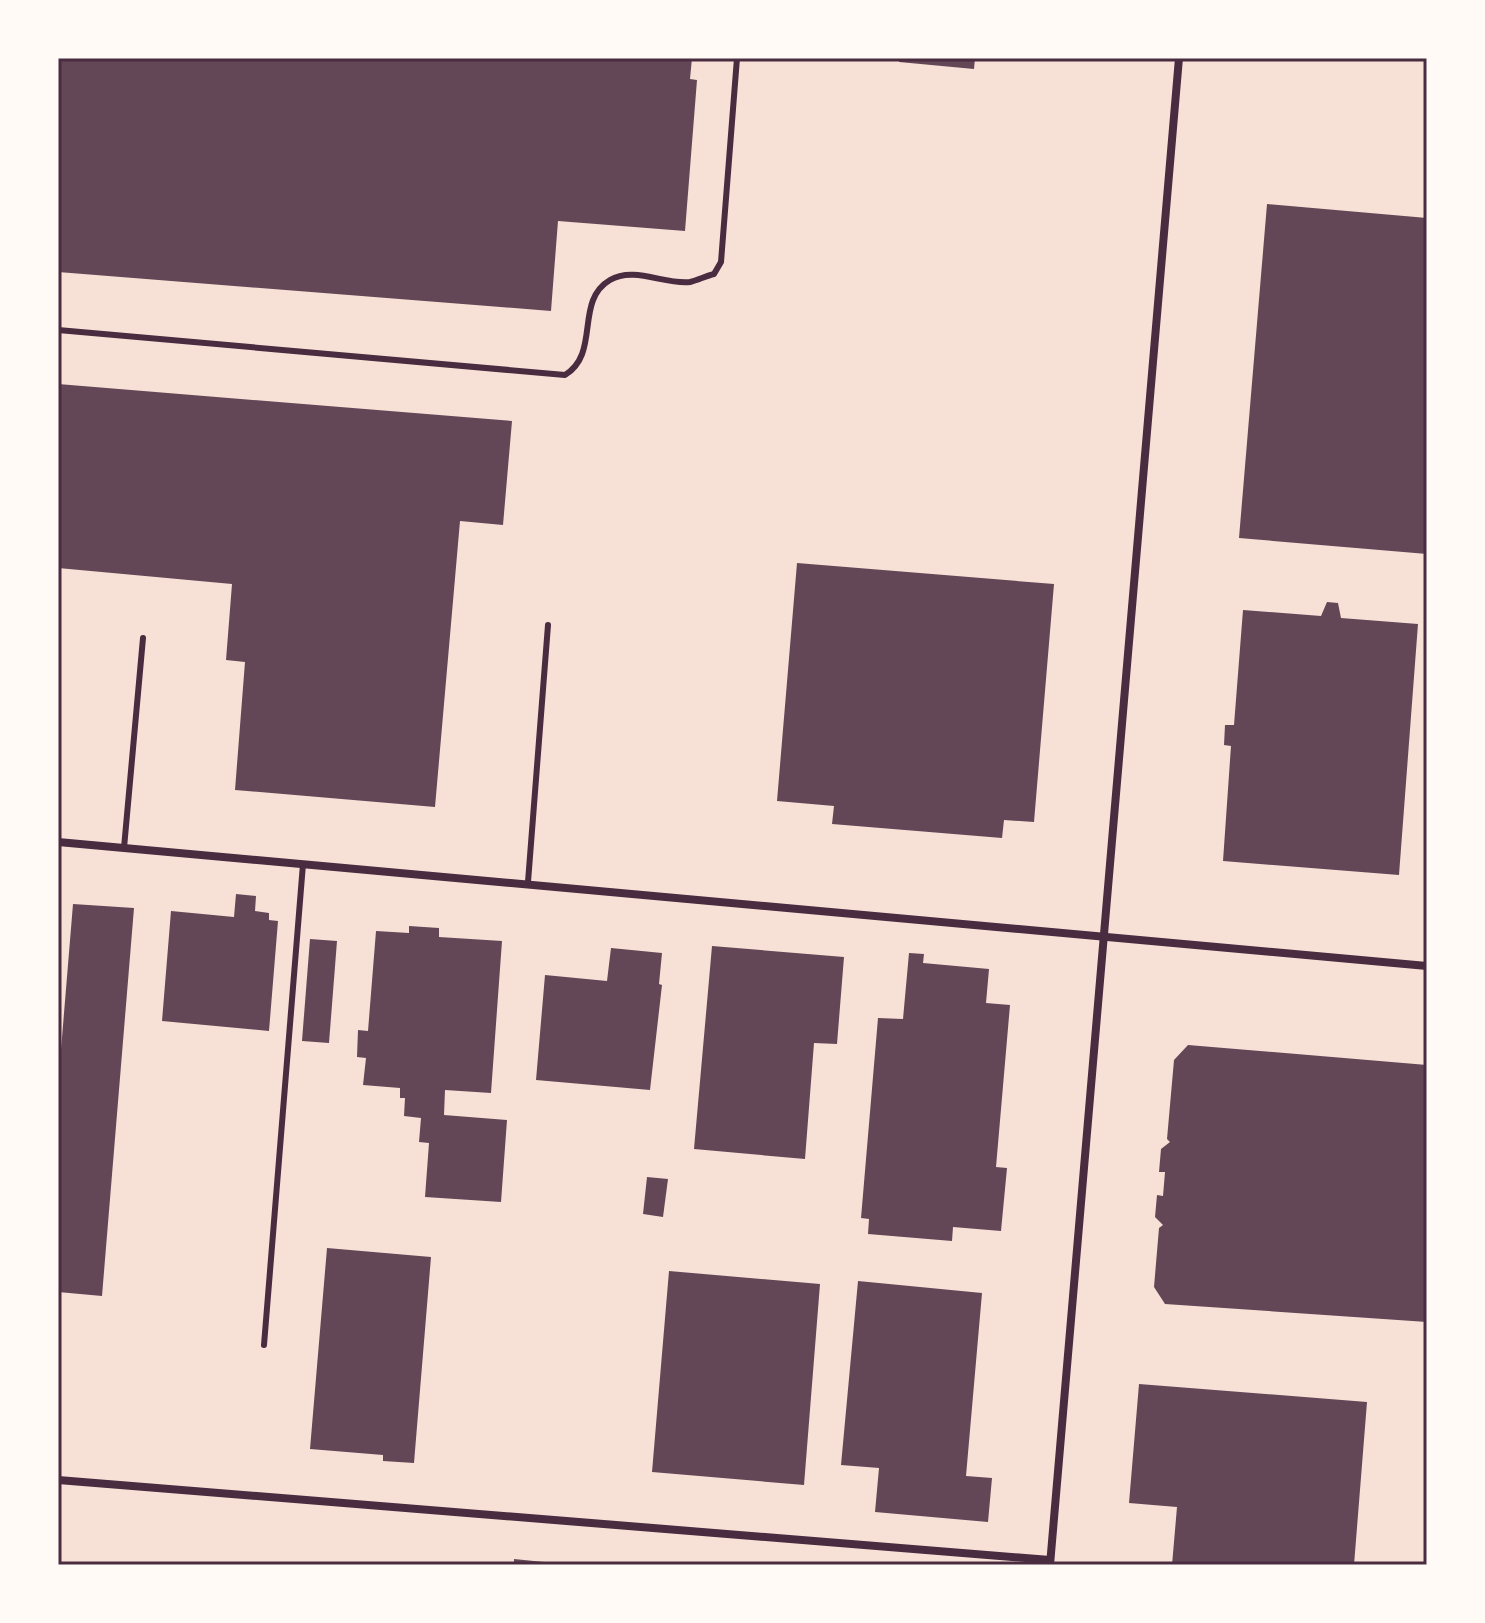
<svg xmlns="http://www.w3.org/2000/svg" width="1485" height="1623" viewBox="0 0 1485 1623" font-family="Jost,sans-serif">
<style>
.building{fill:#644757}
.lines{fill:none;stroke-linecap:round;stroke-linejoin:round}
.service{stroke:#4a2c40;stroke-width:6}
.minor{stroke:#4a2c40;stroke-width:8}
.neatline{fill:none;stroke:#4a2c40;stroke-width:3}
</style>
<rect width="100%" height="100%" fill="#f7e1d7"/>
<!-- building -->
<g class="building">
<polygon points="58,58 692,58 690,79 697,80 685,231 558,221 551,311 58,272"/>
<polygon points="899,58 975,58 974,69 899,62"/>
<polygon points="1267,204 1427,218 1427,554 1239,538"/>
<polygon points="58,384 512,421 503,525 460,521 435,807 235,790 245,662 226,660 232,584 58,568"/>
<polygon points="797,563 1054,584 1034,822 1004,820 1002,838 832,824 834,806 777,801"/>
<polygon points="1327,602 1338,603 1341,618 1418,624 1399,875 1223,861 1231,746 1224,745 1225,725 1234,725 1243,610 1321,616"/>
<polygon points="236,894 256,896 255,911 269,913 269,920 278,921 269,1031 162,1021 171,911 234,917"/>
<polygon points="73,904 134,908 102,1296 58,1292 58,1086"/>
<polygon points="409,926 439,928 439,937 502,941 491,1093 445,1090 444,1115 507,1120 501,1202 425,1197 429,1143 419,1142 421,1118 404,1116 405,1098 400,1098 400,1088 363,1085 366,1058 357,1057 358,1030 368,1031 376,931 409,933"/>
<polygon points="310,939 337,941 329,1043 302,1041"/>
<polygon points="712,946 844,957 837,1044 814,1043 805,1159 694,1149"/>
<polygon points="611,948 662,953 659,984 662,985 650,1090 536,1080 545,975 607,981"/>
<polygon points="909,953 924,954 923,963 989,969 986,1003 1010,1005 996,1167 1007,1168 1001,1231 953,1227 952,1241 868,1234 869,1219 861,1218 878,1018 903,1019"/>
<polygon points="1188,1045 1427,1065 1427,1322 1165,1304 1154,1287 1159,1228 1163,1225 1155,1217 1157,1195 1163,1196 1165,1172 1159,1172 1161,1149 1170,1142 1167,1139 1174,1060"/>
<polygon points="647,1177 668,1179 663,1217 643,1214"/>
<polygon points="327,1248 431,1257 414,1463 383,1461 383,1455 310,1449"/>
<polygon points="669,1271 820,1284 804,1485 652,1472"/>
<polygon points="858,1281 982,1293 966,1476 992,1478 988,1522 875,1512 879,1468 841,1465"/>
<polygon points="1139,1384 1367,1402 1354,1565 1172,1565 1177,1507 1129,1503"/>
<polygon points="514,1559 554,1563 554,1565 514,1565"/>
</g>
<g class="lines">
<!-- service -->
<g class="service">
<path d="M58,330L565,375C601,353 574,301 610,280C634,266 665,285 690,282C698,280 706,276 714,274L721,262L737,58"/>
<polyline points="124,848 143,638"/>
<polyline points="528,882 548,625"/>
<polyline points="264,1345 303,864"/>
</g>
<!-- minor -->
<g class="minor">
<polyline points="58,842 1427,966"/>
<polyline points="58,1480 1050,1560"/>
<polyline points="1050,1565 1179,58"/>
</g>
</g>
<!-- border -->
<rect width="1485" height="1623" fill="none" stroke="#fffaf5" stroke-width="120"/>
<rect x="60" y="60" width="1365" height="1503" class="neatline"/>
</svg>
